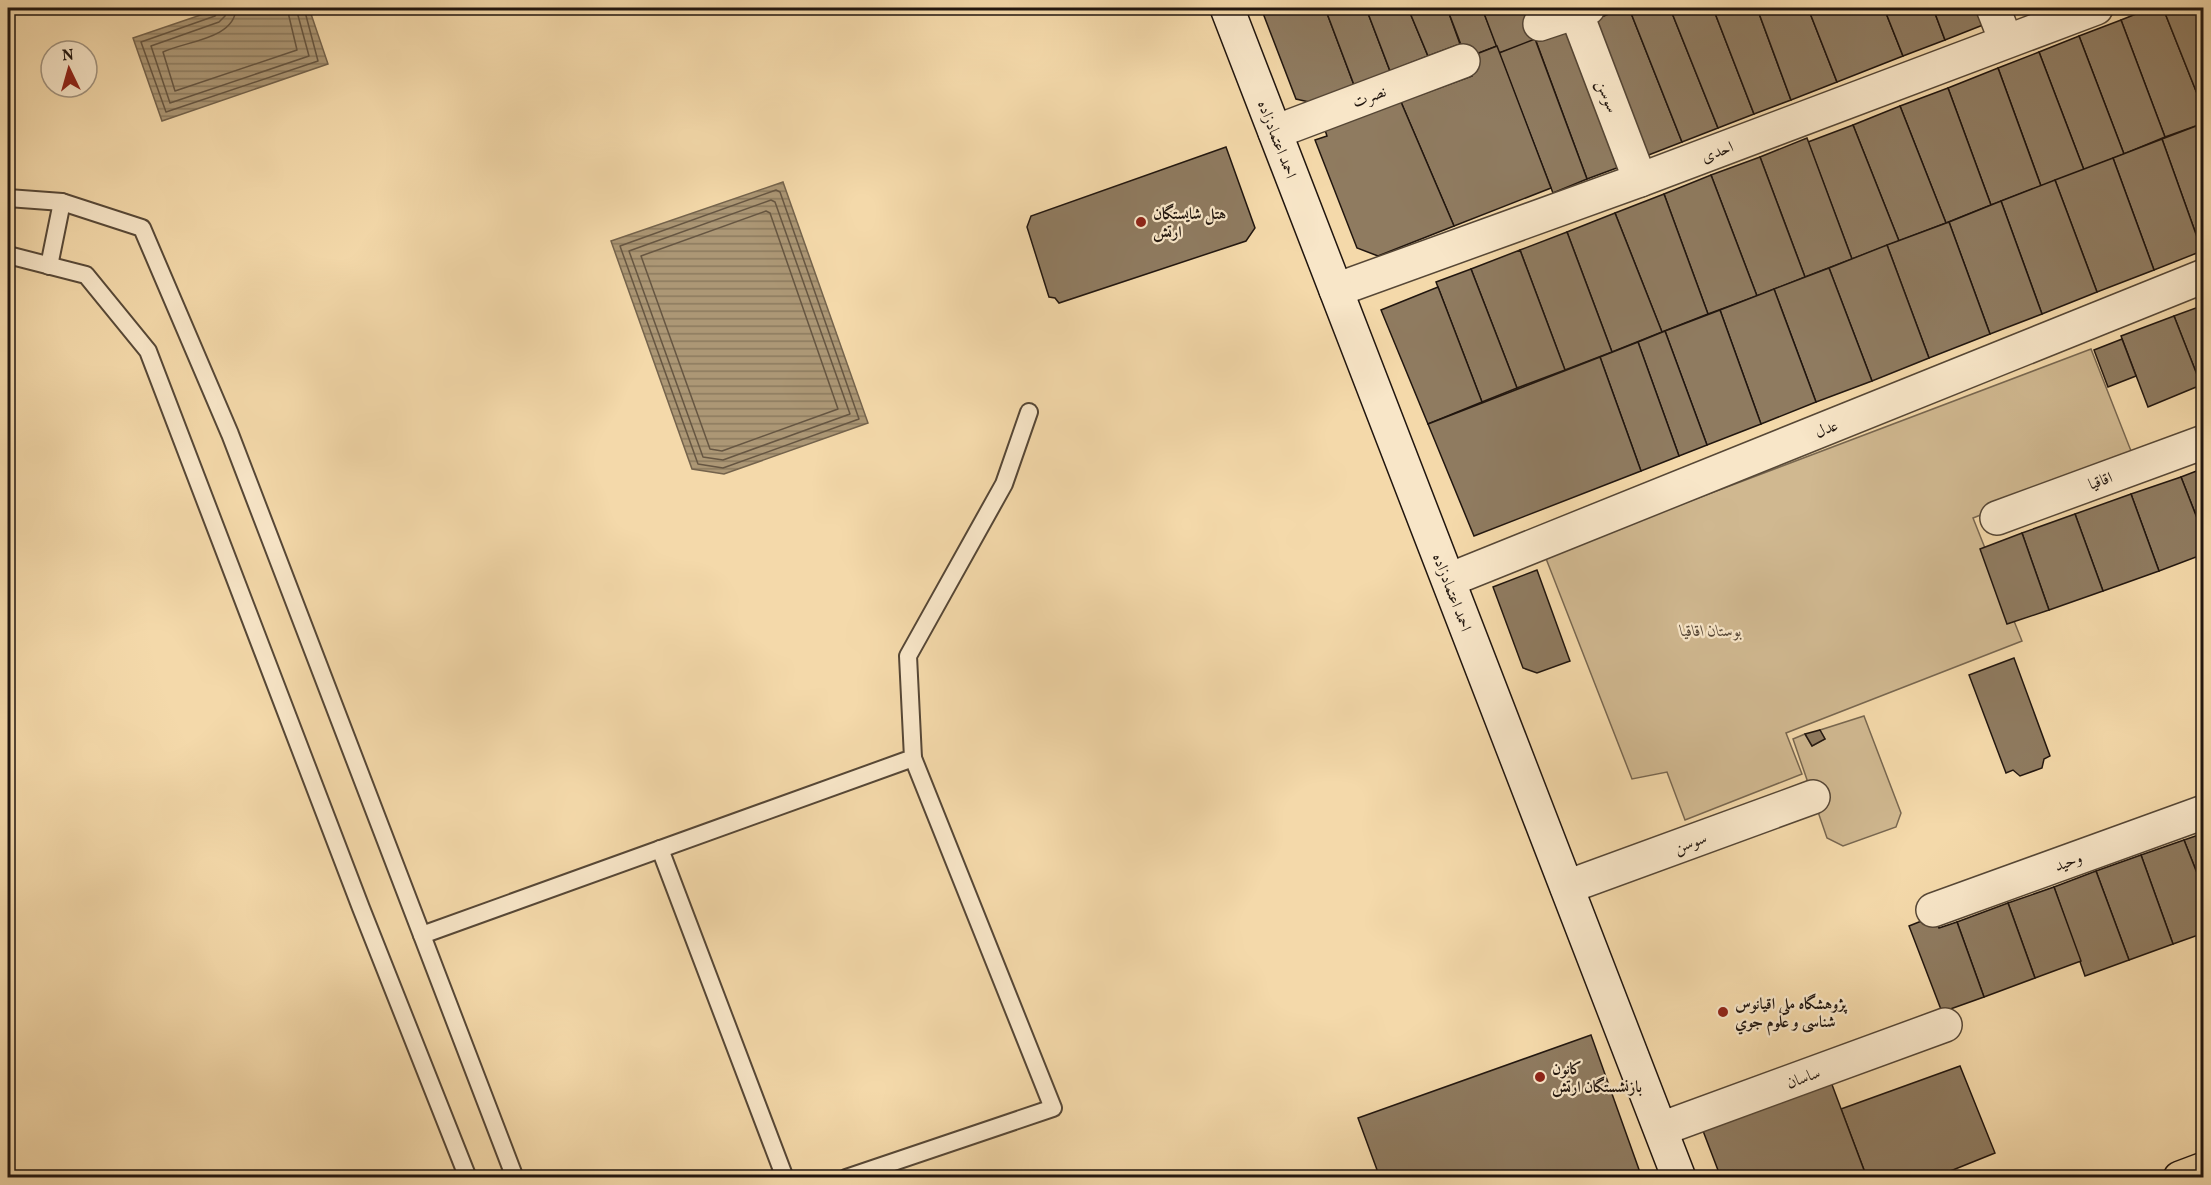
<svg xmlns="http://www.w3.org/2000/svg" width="2211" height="1185" viewBox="0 0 2211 1185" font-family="Vollkorn,Amiri,serif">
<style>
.park{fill:#d0b890;stroke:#786750;stroke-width:1.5}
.water{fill:url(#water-rules);stroke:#74634c;stroke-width:1.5}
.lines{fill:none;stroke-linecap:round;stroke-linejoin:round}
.shore{stroke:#665642;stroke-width:1.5}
.building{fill:#8f7b60;stroke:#21160f;stroke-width:1.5}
.lane-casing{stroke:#564736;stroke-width:20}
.street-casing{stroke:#564736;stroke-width:36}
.secondary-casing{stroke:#21160f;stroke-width:36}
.primary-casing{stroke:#21160f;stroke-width:36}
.lane{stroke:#f8e6c8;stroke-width:16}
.street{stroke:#f8e6c8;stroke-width:33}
.secondary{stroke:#f8e6c8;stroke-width:33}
.primary{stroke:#f4d9aa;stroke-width:33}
.poi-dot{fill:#8f2418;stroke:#f8e6c8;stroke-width:2}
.labels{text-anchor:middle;stroke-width:4.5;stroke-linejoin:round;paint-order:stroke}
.street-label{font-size:16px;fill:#21160f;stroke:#f8e6c8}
.poi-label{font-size:16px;font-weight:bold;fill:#21160f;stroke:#f8e6c8;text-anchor:start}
.park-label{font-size:16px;font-style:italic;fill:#564736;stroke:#f8e6c8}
</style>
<defs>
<pattern id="water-rules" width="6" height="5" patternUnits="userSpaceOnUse" patternTransform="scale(1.5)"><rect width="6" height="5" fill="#ac9775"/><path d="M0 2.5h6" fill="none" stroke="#8c7a5e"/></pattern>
</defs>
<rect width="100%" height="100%" fill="#f4d9aa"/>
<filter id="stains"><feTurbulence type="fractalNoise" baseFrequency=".00333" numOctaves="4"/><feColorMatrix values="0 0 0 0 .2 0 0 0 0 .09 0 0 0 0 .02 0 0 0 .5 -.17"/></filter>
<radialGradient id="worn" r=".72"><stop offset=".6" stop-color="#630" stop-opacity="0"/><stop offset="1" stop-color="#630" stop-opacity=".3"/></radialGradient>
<!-- park -->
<g class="park">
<polygon points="2091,349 2133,456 1973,518 2022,641 1786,733 1802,774 1685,820 1667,772 1632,779 1545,556"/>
<polygon points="1864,716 1901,813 1896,827 1843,846 1827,838 1793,739 1805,734 1812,746 1825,739 1820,730"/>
</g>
<!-- water -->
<g class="water">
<polygon points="221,8 309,8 328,64 162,121 133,38"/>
<polygon points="783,182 868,423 724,474 692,469 611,241"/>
</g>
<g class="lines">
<!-- shore -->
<g class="shore">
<polyline points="220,8 215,16 141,42 166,112 318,61 304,8"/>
<polyline points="227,8 225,16 219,22 151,46 170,103 309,56 296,8"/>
<path d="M236,8C235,39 186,41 163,52L175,91L297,50L287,8"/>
<polygon points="776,190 780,192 859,419 723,468 698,464 620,246"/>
<polygon points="771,200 775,202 850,414 723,460 703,457 629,251"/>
<polygon points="766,211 770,213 838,409 722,451 710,449 641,256"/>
</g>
</g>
<!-- building -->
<g class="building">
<polygon points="1261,8 1325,8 1354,85 1309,102 1296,99"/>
<polygon points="1325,8 1366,8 1390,71 1354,85"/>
<polygon points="1366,8 1408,8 1428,56 1390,71"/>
<polygon points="1408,8 1447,8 1460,44 1428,56"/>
<polygon points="1447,8 1482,8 1497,46 1466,58"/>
<polygon points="1482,8 1530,8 1542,39 1499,53"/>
<polygon points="1625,8 1629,8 1682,142 1646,156 1593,20"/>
<polygon points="1629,8 1670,8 1718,128 1682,142"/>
<polygon points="1670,8 1713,8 1754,114 1718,128"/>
<polygon points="1713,8 1757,8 1791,100 1754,114"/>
<polygon points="1757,8 1808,8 1837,82 1791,100"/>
<polygon points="1808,8 1884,8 1903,56 1837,82"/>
<polygon points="1884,8 1933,8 1945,40 1903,56"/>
<polygon points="1933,8 1983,8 1988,23 1945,40"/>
<polygon points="2005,8 2027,8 2008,15"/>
<polygon points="2151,8 2163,8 2204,111 2204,123 2165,137 2121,20"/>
<polygon points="2163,8 2204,8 2204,111 2194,86"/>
<polygon points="2121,20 2165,137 2124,154 2079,36"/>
<polygon points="1571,28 1622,166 1587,179 1536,41"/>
<polygon points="2079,36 2124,154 2084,170 2039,52"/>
<polygon points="1535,39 1587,179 1553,193 1499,53"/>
<polygon points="1497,46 1551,188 1454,226 1401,102 1472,76 1466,58"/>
<polygon points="2039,52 2084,170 2041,186 1998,68"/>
<polygon points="1998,68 2041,186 1991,205 1948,88"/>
<polygon points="1948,88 1991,205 1946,223 1900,106"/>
<polygon points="1401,102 1454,226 1378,256 1357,248 1315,140 1327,136 1325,130"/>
<polygon points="1900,106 1946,223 1899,241 1853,125"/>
<polygon points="2204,123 2204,251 2202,251 2162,139"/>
<polygon points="1853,125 1899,241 1852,259 1808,142"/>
<polygon points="1807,138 1852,259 1805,277 1760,157"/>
<polygon points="2162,139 2202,251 2154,270 2113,158"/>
<polygon points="1226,147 1255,228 1246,241 1059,303 1055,298 1049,297 1027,227 1031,216"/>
<polygon points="1760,157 1805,277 1757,296 1711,175"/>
<polygon points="2113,158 2154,270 2097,292 2055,180"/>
<polygon points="1711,175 1757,296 1708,314 1664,194"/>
<polygon points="2055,180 2097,292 2042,314 2001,201"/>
<polygon points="1664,194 1708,314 1662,332 1615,213"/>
<polygon points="2001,201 2042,314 1990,334 1949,222"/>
<polygon points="1615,213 1662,332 1612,352 1567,232"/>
<polygon points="1949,222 1990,334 1929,358 1887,245"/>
<polygon points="1567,232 1612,352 1565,370 1520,250"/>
<polygon points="1887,245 1929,358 1872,381 1829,268"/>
<polygon points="1520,250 1565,370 1517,388 1471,269"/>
<polygon points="1829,268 1872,381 1816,402 1774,289"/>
<polygon points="1471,269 1517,388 1482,402 1436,282"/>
<polygon points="1438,287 1482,402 1428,424 1381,310"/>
<polygon points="1774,289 1816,402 1761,424 1720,310"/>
<polygon points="2204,305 2204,384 2201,385 2174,316"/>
<polygon points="1720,310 1761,424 1707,445 1665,331"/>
<polygon points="2174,316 2201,385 2148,407 2121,336"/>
<polygon points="1665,331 1707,445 1679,456 1638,342"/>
<polygon points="2122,339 2136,376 2108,387 2094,350"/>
<polygon points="1638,342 1679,456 1641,471 1600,357"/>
<polygon points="1600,357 1641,471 1474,536 1428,424"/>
<polygon points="2204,468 2204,536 2181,477"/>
<polygon points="2181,477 2204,536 2204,554 2159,571 2131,494"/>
<polygon points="2131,494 2159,571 2103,591 2075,514"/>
<polygon points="2075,514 2103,591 2049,610 2022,533"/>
<polygon points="2022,533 2049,610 2007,624 1980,549"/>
<polygon points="1537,570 1570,661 1537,673 1523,668 1493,587"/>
<polygon points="2014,658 2050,756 2044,759 2042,768 2020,776 2013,770 2006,773 1969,675"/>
<polygon points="1820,730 1825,739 1812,746 1805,734"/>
<polygon points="2204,833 2204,891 2184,840"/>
<polygon points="2184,840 2204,891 2204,933 2173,944 2141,855"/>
<polygon points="2141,855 2173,944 2129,960 2096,871"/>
<polygon points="2096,871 2129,960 2085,976 2054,887"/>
<polygon points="2054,887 2081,961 2035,978 2008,903"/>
<polygon points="2008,903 2035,978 1984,997 1957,922"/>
<polygon points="1934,916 1939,928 1957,922 1984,997 1942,1012 1909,926"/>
<polygon points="1591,1035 1642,1178 1380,1178 1358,1118"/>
<polygon points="1960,1066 1995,1153 1933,1178 1867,1178 1841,1109"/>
<polygon points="1828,1074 1867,1178 1721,1178 1700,1123"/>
</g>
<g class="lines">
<!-- lane casing -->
<g class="lane-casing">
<g id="lane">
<polyline points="8,198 62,202 142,228 230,434 515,1178"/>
<polyline points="8,255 86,275 148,351 361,908 468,1178"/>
<polyline points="49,266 62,202"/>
<polyline points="660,849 785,1178"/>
<polyline points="422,935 913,758 908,656 1004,484 1029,412"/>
<polyline points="846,1178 1053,1108 913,758"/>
</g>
</g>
<!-- street casing -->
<g class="street-casing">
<g id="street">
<polyline points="1993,8 2006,41"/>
<polyline points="1576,12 1640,180"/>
<polyline points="1540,24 1588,8"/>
<polyline points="1275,132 1463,61"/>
<polyline points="1336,290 1640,180 2096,8"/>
<polyline points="1997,518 2204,442"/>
<polyline points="1449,580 2204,276"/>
<polyline points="1567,887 1813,797"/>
<polyline points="1933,910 2204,812"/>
<polyline points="1661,1129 1945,1025"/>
</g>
</g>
<!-- secondary casing -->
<g class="secondary-casing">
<polyline id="secondary" points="1227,8 1679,1178"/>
</g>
<!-- primary casing -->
<g class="primary-casing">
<polyline id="primary" points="2180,1178 2204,1169"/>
</g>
<!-- lane -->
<use href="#lane" class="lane"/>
<!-- street -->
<use href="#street" class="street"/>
<!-- secondary -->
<use href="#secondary" class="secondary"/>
<!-- primary -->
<use href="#primary" class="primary"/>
</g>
<!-- markers -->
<g class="poi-dot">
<circle cx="1141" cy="222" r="6"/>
<circle cx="1723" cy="1012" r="6"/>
<circle cx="1540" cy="1077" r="6"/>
</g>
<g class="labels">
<!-- street labels -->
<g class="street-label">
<text transform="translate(1369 96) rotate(-21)" y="6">نصرت</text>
<text transform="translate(1608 96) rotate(69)" y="6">سوسن</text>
<text transform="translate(1278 139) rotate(69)" y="6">احمد اعتمادزاده</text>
<text transform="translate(1717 151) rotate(-21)" y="6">احدی</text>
<text transform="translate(1826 428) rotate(-22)" y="6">عدل</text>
<text transform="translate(2100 480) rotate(-20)" y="6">اقاقیا</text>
<text transform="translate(1453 592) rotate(69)" y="6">احمد اعتمادزاده</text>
<text transform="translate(1690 842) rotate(-20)" y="6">سوسن</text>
<text transform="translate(2068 861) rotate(-20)" y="6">وحید</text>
<text transform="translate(1803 1077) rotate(-20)" y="6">ساسان</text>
</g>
<!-- poi labels -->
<g class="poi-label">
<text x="1153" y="219">هتل شایستگان<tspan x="1153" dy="18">ارتش</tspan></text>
<text x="1735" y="1009">پژوهشگاه ملی اقیانوس<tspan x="1735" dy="18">شناسی و علوم جوي</tspan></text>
<text x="1552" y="1074">کانون<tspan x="1552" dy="18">بازنشستگان ارتش</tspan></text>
</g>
<!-- park labels -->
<g class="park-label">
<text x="1711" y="636">بوستان اقاقیا</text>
</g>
</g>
<!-- margin -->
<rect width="2211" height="1185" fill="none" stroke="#f4d9aa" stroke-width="30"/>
<rect x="9" y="9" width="2193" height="1167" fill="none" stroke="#21160f" stroke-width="3"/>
<rect x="15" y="15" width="2181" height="1155" fill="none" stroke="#21160f" stroke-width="1.5"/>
<!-- north arrow -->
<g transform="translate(69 69) rotate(355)"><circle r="28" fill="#f8e6c8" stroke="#a2937e" stroke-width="1.5"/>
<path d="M0-4.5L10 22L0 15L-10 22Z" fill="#8f2418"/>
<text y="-9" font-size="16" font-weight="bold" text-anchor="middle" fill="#21160f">N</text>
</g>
<rect width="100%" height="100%" filter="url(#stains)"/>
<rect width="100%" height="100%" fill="url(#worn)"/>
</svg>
